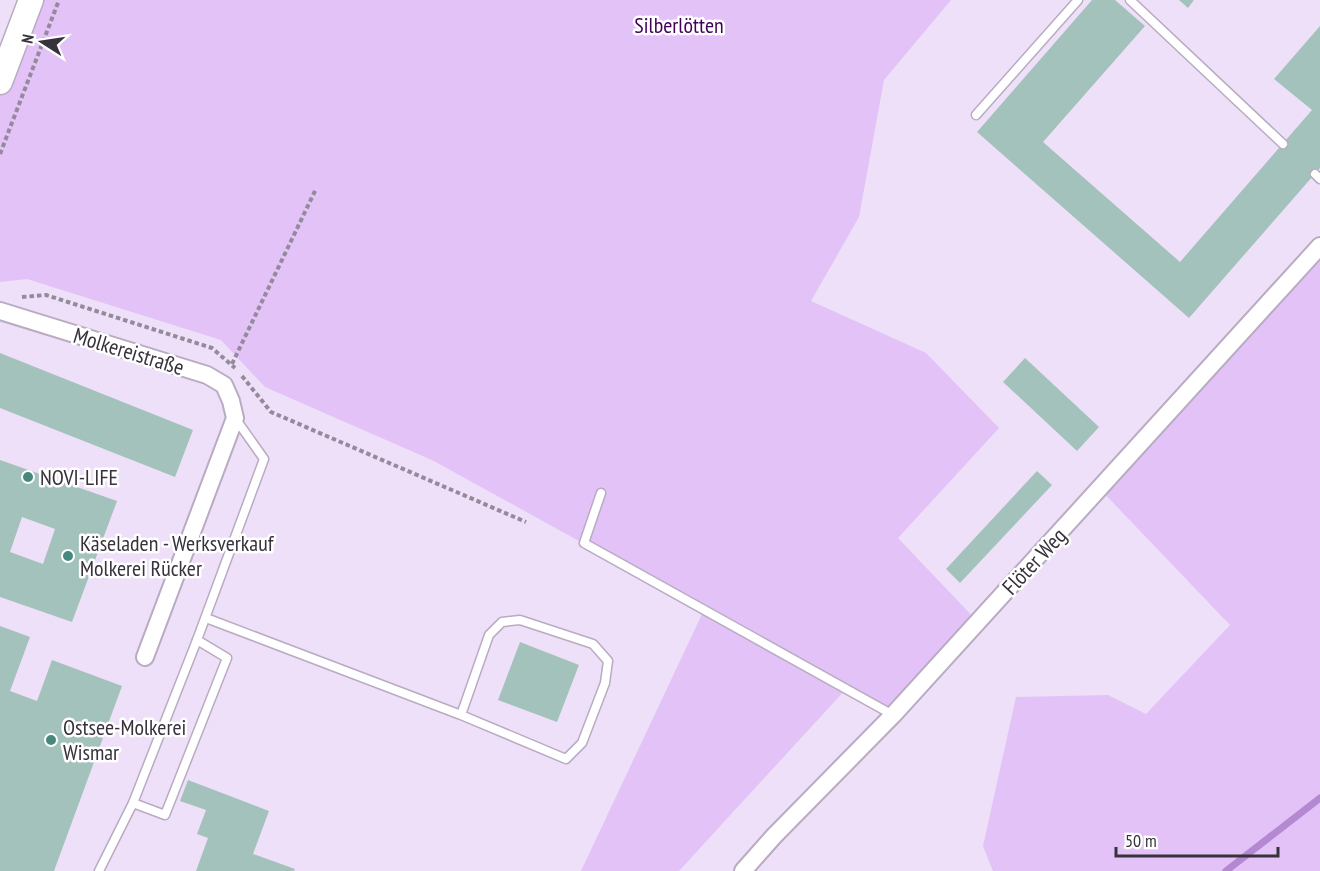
<svg xmlns="http://www.w3.org/2000/svg" width="1320" height="871" viewBox="0 0 1320 871" font-family="'PT Sans Narrow',sans-serif">
<style>
.green{fill:#e2c2f7}
.lines{fill:none;stroke-linecap:round;stroke-linejoin:round}
.stream{stroke:#b588d2;stroke-width:7}
.building{fill:#a3c2bb;fill-rule:evenodd}
.lane-casing{stroke:#b8abc2;stroke-width:11}
.street-casing{stroke:#b8abc2;stroke-width:20}
.secondary-casing{stroke:#b8abc2;stroke-width:27}
.path{stroke:#948a9b;stroke-width:4;stroke-dasharray:4.5 3;stroke-linecap:butt}
.lane{stroke:#fff;stroke-width:8}
.street{stroke:#fff;stroke-width:16}
.secondary{stroke:#fff;stroke-width:24}
.poi-dot{fill:#45897c;stroke:#fff;stroke-width:2}
.labels{text-anchor:middle;stroke-width:5;stroke-linejoin:round;paint-order:stroke}
.park-label{font-size:22px;fill:#42005d;stroke:#fff}
.street-label{font-size:22px;fill:#37323b;stroke:#fff}
.poi-label{font-size:22px;fill:#37323b;stroke:#fff;text-anchor:start}
</style>
<rect width="100%" height="100%" fill="#eee0f8"/>
<!-- green -->
<g class="green">
<polygon points="31,0 951,0 884,80 859,217 811,301 926,353 999,428 898,538 978,622 893,715 846,689 679,871 581,871 704,610 434,461 265,387 221,340 27,279 0,282 0,82"/>
<polygon points="1320,247 1320,871 993,871 983,846 1016,697 1108,695 1146,714 1230,625 1100,489"/>
</g>
<g class="lines">
<!-- stream -->
<polyline class="stream" points="1226,871 1320,798"/>
</g>
<!-- building -->
<g class="building">
<polygon points="1092,0 1115,0 1145,26 1043,142 1180,262 1312,110 1274,79 1320,26 1320,168 1189,318 977,132"/>
<polygon points="1179,0 1194,0 1188,8"/>
<polygon points="0,353 193,430 175,477 0,408"/>
<polygon points="1025,358 1099,427 1077,451 1003,382"/>
<path d="M0,460L117,501L72,622L0,597ZM22,517L55,529L43,564L10,552Z"/>
<polygon points="1037,471 1052,485 960,583 946,569"/>
<polygon points="0,626 30,637 10,691 37,701 52,660 122,686 54,871 0,871"/>
<polygon points="520,642 579,665 557,722 498,700"/>
<polygon points="188,780 269,811 253,854 295,869 294,871 196,871 208,838 197,834 206,810 180,801"/>
</g>
<g class="lines">
<!-- lane casing -->
<g class="lane-casing">
<g id="lane">
<polyline points="1130,0 1283,144"/>
<polyline points="976,115 1078,0"/>
<polyline points="1315,174 1320,179"/>
<polyline points="601,493 584,543 893,715"/>
<polyline points="206,618 461,715 566,759 582,743 605,683 608,661 593,644 520,620 502,622 489,635 461,715"/>
<polyline points="133,803 165,815 227,658 197,640"/>
<polyline points="99,871 133,803 197,640 264,459 235,418"/>
</g>
</g>
<!-- street casing -->
<g class="street-casing">
<g id="street">
<polyline points="0,311 207,375 224,385 231,401 235,418 145,657"/>
<polyline points="743,871 774,836 893,715 1320,246"/>
</g>
</g>
<!-- secondary casing -->
<g class="secondary-casing">
<polyline id="secondary" points="0,82 31,0"/>
</g>
<!-- path -->
<g class="path">
<polyline points="0,154 59,0"/>
<polyline points="22,297 46,295 212,348 235,368"/>
<polyline points="232,364 316,189"/>
<polyline points="242,376 271,412 526,522"/>
</g>
<!-- lane -->
<use href="#lane" class="lane"/>
<!-- street -->
<use href="#street" class="street"/>
<!-- secondary -->
<use href="#secondary" class="secondary"/>
</g>
<!-- markers -->
<g class="poi-dot">
<circle cx="28" cy="477" r="6"/>
<circle cx="68" cy="556" r="6"/>
<circle cx="51" cy="740" r="6"/>
</g>
<g class="labels">
<!-- park labels -->
<g class="park-label">
<text x="679" y="33">Silberlötten</text>
</g>
<!-- street labels -->
<g class="street-label">
<text transform="translate(129 351) rotate(17)" y="8">Molkereistraße</text>
<text transform="translate(1034 561) rotate(-47)" y="8">Flöter Weg</text>
</g>
<!-- poi labels -->
<g class="poi-label">
<text x="40" y="485">NOVI-LIFE</text>
<text x="80" y="551">Käseladen - Werksverkauf<tspan x="80" dy="25">Molkerei Rücker</tspan></text>
<text x="63" y="735">Ostsee-Molkerei<tspan x="63" dy="25">Wismar</tspan></text>
</g>
</g>
<!-- north arrow -->
<g transform="translate(42 42) rotate(282)" stroke="#ffffff" stroke-width="4.5" paint-order="stroke">
<path d="M0-4.5L10 22L0 15L-10 22Z" fill="#37323b"/>
<text y="-9" font-size="16" font-weight="bold" text-anchor="middle" fill="#37323b">N</text>
</g>
<!-- scale -->
<path d="M1116 847v9h162v-9" fill="none" stroke="#37323b" stroke-width="3"/>
<text x="1125" y="847" font-size="18" fill="#37323b" stroke="#ffffff" stroke-width="4.5" paint-order="stroke">50 m</text>
</svg>
